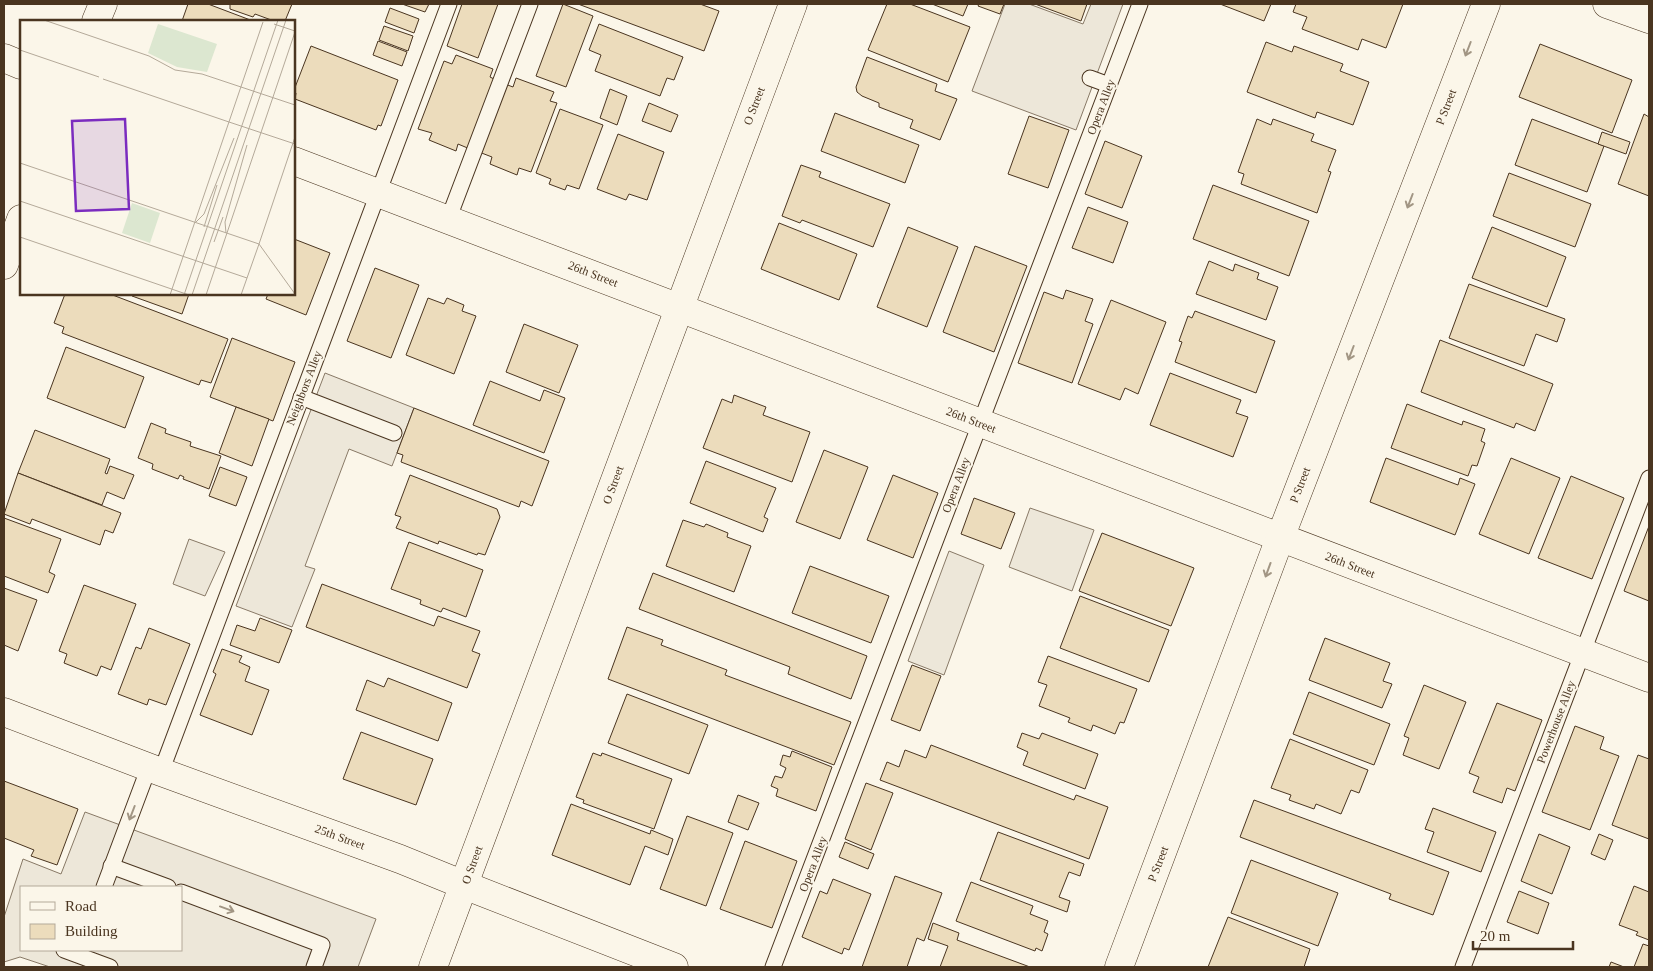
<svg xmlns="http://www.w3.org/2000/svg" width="1653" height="971" viewBox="0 0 1653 971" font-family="'Times New Roman',serif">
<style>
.parking{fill:#ede7d9;stroke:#887966;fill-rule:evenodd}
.building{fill:#ecdcbc;stroke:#4a3520}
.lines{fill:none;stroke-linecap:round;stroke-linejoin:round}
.service-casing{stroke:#4a3520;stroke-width:17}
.minor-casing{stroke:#4a3520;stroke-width:29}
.secondary-casing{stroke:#4a3520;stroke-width:29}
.service{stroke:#fbf6e9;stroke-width:15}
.minor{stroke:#fbf6e9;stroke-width:28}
.secondary{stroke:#fbf6e9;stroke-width:28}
.oneway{stroke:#a29684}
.labels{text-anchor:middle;stroke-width:4;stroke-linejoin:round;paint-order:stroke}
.street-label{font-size:12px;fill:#4a3520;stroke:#fbf6e9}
.inset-road{fill:none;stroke:#b4a999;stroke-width:1}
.view{fill:#7b2cbf;fill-opacity:0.15;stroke:#7b2cbf;stroke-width:2.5}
.inset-edge{fill:none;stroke:#4a3520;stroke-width:2.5}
</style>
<rect width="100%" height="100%" fill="#fbf6e9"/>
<!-- parking -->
<g class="parking">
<polygon points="1005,4 1029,4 1083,24 1091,4 1123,4 1076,130 972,91"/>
<polygon points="325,373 414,408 392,466 349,449 305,566 315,569 292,627 236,606"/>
<polygon points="1030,508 1094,530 1072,591 1009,567"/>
<polygon points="189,539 225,552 205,596 173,584"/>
<polygon points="949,551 984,565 944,675 908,661"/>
<path d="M85,812L376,919L358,967H50L20,957L4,962V917L23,859L61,874ZM21,887H181V950H21Z"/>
</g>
<!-- building -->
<g class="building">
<polygon points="188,4 208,4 253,21 182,21"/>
<polygon points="230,4 292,4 285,21 274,21 255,14 253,17 230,9"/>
<polygon points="402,4 429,4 425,12"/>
<polygon points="462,4 498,4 478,58 447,46"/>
<polygon points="563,4 593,16 566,87 536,76"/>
<polygon points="578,4 700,4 719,11 704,51"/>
<polygon points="887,4 910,4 970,27 948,82 868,50"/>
<polygon points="932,4 968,4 963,16"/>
<polygon points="979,4 1004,4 1000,14 978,6"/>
<polygon points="1035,4 1087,4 1081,21"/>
<polygon points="1220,4 1271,4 1264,21"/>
<polygon points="1296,4 1403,4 1386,48 1362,39 1358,50 1302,29 1307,17 1293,12"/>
<polygon points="390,8 419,19 414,33 385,22"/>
<polygon points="599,24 683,57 674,80 667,78 660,96 595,71 601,55 589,50"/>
<polygon points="384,26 413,36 408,51 379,40"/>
<polygon points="378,41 407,52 402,66 373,55"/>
<polygon points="1266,42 1292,52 1294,46 1343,64 1340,71 1369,82 1353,125 1317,112 1315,118 1247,92"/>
<polygon points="1540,44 1632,80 1612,133 1519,97"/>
<polygon points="311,46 398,80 381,126 378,125 376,130 295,99 296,93 294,92 294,90"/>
<polygon points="456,55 493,69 490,77 496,80 470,149 458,144 456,151 429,140 432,133 418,129 444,61 452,64"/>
<polygon points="867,57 937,84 935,91 957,99 940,140 910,128 913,120 879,107 879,103 862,96 857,92 856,87"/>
<polygon points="516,78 554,92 550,101 557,103 531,172 519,168 517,175 490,164 492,157 479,152 505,84 513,87"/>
<polygon points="610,89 627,96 617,125 600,118"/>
<polygon points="649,103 678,115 671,132 642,121"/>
<polygon points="560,109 603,125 579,189 567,185 565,190 549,184 551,179 536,173"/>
<polygon points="835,113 919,145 905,183 821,151"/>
<polygon points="1644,114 1649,117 1649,196 1618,184"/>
<polygon points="1029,116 1069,130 1048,188 1008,174"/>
<polygon points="1257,119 1271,125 1273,119 1314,134 1311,141 1336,150 1328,171 1331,172 1317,213 1241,184 1244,174 1238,172"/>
<polygon points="1532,119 1604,146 1587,192 1515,165"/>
<polygon points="1602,132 1630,142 1626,154 1598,144"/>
<polygon points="618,134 664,152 647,200 629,194 626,200 597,189"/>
<polygon points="1105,141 1142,156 1122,208 1085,194"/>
<polygon points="801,165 821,172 819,177 890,204 873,247 802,220 800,223 782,216"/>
<polygon points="1509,173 1591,204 1575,247 1493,216"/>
<polygon points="1213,185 1309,221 1289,276 1193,239"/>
<polygon points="1088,207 1128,222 1113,263 1072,248"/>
<polygon points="779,223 857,254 839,300 761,269"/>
<polygon points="908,227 958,247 927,327 877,307"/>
<polygon points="1492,227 1566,257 1547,307 1472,278"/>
<polygon points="294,239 330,253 306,315 266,299 268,294 294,294"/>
<polygon points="975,246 1027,266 994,352 943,332"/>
<polygon points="1209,261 1233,271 1235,264 1259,273 1257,279 1278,287 1266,320 1196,294"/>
<polygon points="375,268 419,285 391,358 347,341"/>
<polygon points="1469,284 1565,319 1557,342 1536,334 1524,366 1449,338"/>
<polygon points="1066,290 1093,299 1085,321 1093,324 1072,383 1018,363 1044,292 1063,299"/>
<polygon points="65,294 110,294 228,339 211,383 201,380 199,385 62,333 64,327 54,323"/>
<polygon points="133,294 189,294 182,314 132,296"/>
<polygon points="428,298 444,304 447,298 464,305 462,311 476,316 454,374 406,355"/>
<polygon points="1111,300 1166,322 1138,394 1125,388 1120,400 1078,384"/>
<polygon points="1195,311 1275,341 1256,393 1175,362 1182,342 1179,341 1188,316 1192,318"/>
<polygon points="524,324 578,345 559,393 506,372"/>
<polygon points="232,338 295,362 273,421 210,397"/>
<polygon points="1440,340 1553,384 1535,431 1516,423 1514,428 1421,392"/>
<polygon points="66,347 144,377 125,428 47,398"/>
<polygon points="1170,373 1241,400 1236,413 1248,417 1233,457 1150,425"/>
<polygon points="490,381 540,401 544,390 565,398 544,453 473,425"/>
<polygon points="734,395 766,407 763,415 810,432 792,482 703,448 722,399 732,403"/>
<polygon points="1407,404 1462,425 1463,421 1485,429 1481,441 1485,443 1477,466 1472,465 1468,476 1391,448"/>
<polygon points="236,407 269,419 252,466 219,453"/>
<polygon points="414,408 549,461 532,506 521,501 519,507 401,462 403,455 397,453"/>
<polygon points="151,423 166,429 165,433 191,442 190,446 221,456 209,489 183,479 184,477 180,475 178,479 152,469 153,464 138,458"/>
<polygon points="35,430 110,459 105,473 107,474 110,466 134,475 124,499 107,492 102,505 18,473"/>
<polygon points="824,450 868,467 840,539 796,522"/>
<polygon points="1386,458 1458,485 1460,478 1475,484 1455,535 1370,502"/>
<polygon points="1511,458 1560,478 1529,554 1479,534"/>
<polygon points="706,461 776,488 764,517 768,519 763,532 690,503"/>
<polygon points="220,467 247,477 236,506 209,496"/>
<polygon points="18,473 121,513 113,533 105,530 100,545 32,519 30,524 4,514"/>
<polygon points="410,475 497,509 500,517 485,555 478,553 477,555 439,541 438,544 396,528 401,517 395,515"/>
<polygon points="893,475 938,493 913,558 867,540"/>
<polygon points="1571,476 1624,498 1592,579 1538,558"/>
<polygon points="974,498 1015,513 1001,549 961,534"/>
<polygon points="4,518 61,539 49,572 55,575 48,593 4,576"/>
<polygon points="683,520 704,527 706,524 728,533 727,537 751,546 734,592 666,566"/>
<polygon points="1649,526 1649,601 1624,591"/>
<polygon points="1102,533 1194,568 1171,626 1079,591"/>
<polygon points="409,542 483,570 466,617 443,608 441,612 420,604 421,600 391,589"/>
<polygon points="810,566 889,596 871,643 792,613"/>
<polygon points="653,573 867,656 851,699 788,674 790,667 639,609"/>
<polygon points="322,584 434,626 438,616 480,631 472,651 480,654 467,688 306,627"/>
<polygon points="84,585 136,604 111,670 101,666 97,676 64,663 67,654 59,651"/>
<polygon points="4,588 37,600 18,651 4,645"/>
<polygon points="1080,596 1169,630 1149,682 1060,648"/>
<polygon points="260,618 292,630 279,663 230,645 237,625 255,631"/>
<polygon points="627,627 663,640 661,645 727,670 725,675 851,722 834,765 608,679"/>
<polygon points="149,628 190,644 166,705 149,699 147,705 118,694 136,647 141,649"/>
<polygon points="1325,638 1390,663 1383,681 1392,684 1382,708 1309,680"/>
<polygon points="222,649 242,656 239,662 250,667 245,681 269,690 252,735 200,715 216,674 213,672"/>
<polygon points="1048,656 1137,689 1124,723 1120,722 1115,734 1093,725 1091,731 1068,722 1070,718 1039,706 1047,685 1038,682"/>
<polygon points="912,665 941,676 920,731 891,720"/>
<polygon points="388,678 452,703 438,741 356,710 367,680 384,687"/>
<polygon points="1424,685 1466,702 1439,769 1403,755 1409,738 1404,736"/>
<polygon points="1309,692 1390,724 1374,765 1293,734"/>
<polygon points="627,694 708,725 689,774 608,743"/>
<polygon points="1497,703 1542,720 1515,791 1507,788 1502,803 1473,792 1479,777 1469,773"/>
<polygon points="1575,726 1604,737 1600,749 1619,756 1590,830 1542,812"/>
<polygon points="361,732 433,759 416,805 343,779"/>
<polygon points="1022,733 1039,739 1042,733 1098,754 1085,789 1023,765 1028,752 1017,747"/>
<polygon points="1290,739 1368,770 1359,793 1351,790 1341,814 1316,804 1314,809 1289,800 1291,795 1271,788"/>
<polygon points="931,745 1074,800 1076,795 1108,807 1089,859 880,780 887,762 899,767 905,750 926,758"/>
<polygon points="792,751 832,767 816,811 776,796 778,789 771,786 775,776 782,778 786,768 780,765 783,755 790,757"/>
<polygon points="593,753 601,756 602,753 672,779 654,829 583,803 584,800 576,797"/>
<polygon points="1638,755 1649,759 1649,839 1612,825"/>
<polygon points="4,781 78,809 57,865 31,856 34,850 4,838"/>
<polygon points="866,783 893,793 871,850 845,839"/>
<polygon points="738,795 759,803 748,830 728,822"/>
<polygon points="1254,800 1449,872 1433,915 1389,899 1391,894 1240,837"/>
<polygon points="571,804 650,834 651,830 673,839 668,855 645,846 630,885 552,855"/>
<polygon points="1433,808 1496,832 1481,872 1427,852 1434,832 1425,829"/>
<polygon points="687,816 733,833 706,906 660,889"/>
<polygon points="998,832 1084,864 1080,876 1069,872 1059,897 1070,901 1067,912 980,880"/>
<polygon points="1539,834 1570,847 1552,894 1521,881"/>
<polygon points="1599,834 1613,840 1605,860 1591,854"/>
<polygon points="745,841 797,861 772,928 720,909"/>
<polygon points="845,842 874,854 868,869 839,857"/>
<polygon points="1251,860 1338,893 1318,946 1231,913"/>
<polygon points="895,876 942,893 924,941 917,938 907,967 862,967"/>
<polygon points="833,879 871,894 849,950 844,948 842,954 802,937 820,891 827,894"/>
<polygon points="971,882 1033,906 1030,914 1048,921 1044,932 1048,934 1042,951 1036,948 1035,951 956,921"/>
<polygon points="1634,886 1649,892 1649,940 1636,935 1638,932 1619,925"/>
<polygon points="1519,891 1549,903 1538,934 1507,922"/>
<polygon points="1228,917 1310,949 1304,967 1208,967"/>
<polygon points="933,923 959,933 957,940 1030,967 940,967 948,946 928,939"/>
<polygon points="1643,944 1649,946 1649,967 1634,967"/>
<polygon points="1611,962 1624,967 1609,967"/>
</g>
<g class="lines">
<!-- service casing -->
<g class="service-casing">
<g id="service">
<polyline points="1090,78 1109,85"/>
<polyline points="448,220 530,4"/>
<polyline points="301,397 394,433"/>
<polyline points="161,772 449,4"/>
<polyline points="111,866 168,887"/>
<polyline points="104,887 149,767"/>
<polyline points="181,892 322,945 314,967"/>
<polyline points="64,950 110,967"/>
<polyline points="773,967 1140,4"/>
<polyline points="1463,967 1649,478"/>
</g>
</g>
<!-- minor casing -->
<g class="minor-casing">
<g id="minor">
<polyline points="1607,4 1649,19"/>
<polyline points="96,21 103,4"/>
<polyline points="4,58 21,65"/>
<polyline points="294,161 1649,678"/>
<polyline points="4,265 21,219"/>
<polyline points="4,712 161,772 400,859 464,885 674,967"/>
<polyline points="433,967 793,4"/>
</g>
</g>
<!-- secondary casing -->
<g class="secondary-casing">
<polyline id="secondary" points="1119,967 1280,538 1486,4"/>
</g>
<!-- service -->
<use href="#service" class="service"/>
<!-- minor -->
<use href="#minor" class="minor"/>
<!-- secondary -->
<use href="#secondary" class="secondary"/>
</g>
<!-- one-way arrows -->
<defs><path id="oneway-shaft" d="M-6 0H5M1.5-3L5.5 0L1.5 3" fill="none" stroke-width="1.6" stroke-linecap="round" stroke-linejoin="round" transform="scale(1.25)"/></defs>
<g class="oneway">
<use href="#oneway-shaft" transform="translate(1468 49) rotate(111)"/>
<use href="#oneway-shaft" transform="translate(1410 201) rotate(111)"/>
<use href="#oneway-shaft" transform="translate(1351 353) rotate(111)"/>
<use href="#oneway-shaft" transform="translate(1268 570) rotate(110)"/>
<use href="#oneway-shaft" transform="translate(132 813) rotate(111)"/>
<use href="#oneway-shaft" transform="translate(227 909) rotate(20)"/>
</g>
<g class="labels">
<!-- street labels -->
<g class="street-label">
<text transform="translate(754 106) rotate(-69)" y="4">O Street</text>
<text transform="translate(1101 107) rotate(-69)" y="4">Opera Alley</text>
<text transform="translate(1446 107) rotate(-69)" y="4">P Street</text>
<text transform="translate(593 274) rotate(21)" y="4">26th Street</text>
<text transform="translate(304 388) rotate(-69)" y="4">Neighbors Alley</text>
<text transform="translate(971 420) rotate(21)" y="4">26th Street</text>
<text transform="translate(613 485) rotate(-70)" y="4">O Street</text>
<text transform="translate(956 485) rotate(-69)" y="4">Opera Alley</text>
<text transform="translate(1300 485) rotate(-69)" y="4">P Street</text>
<text transform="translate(1350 565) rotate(21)" y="4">26th Street</text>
<text transform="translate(1556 722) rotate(-69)" y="4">Powerhouse Alley</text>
<text transform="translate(340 837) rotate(20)" y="4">25th Street</text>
<text transform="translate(813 864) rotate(-69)" y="4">Opera Alley</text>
<text transform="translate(1158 864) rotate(-69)" y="4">P Street</text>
<text transform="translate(472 865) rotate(-70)" y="4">O Street</text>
</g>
</g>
<!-- overview -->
<g transform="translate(20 20)">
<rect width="275" height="275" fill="#fbf6e9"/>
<path d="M138,4L197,24L187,52L157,47L128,33ZM112,183L140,193L130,223L102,213Z" fill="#dce7d0"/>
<path class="inset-road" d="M24,0L129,36L155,50L182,54L275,85M254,4L275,11M0,30L79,57M83,59L209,102M209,102L275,124M0,143L239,224L275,274M0,181L227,258L239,224M175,203L184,194L214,118M184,207L197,165M206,213L205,202L227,125M0,217L169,275M194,222L203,197M239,224L275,117M150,275L243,2M164,275L258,0M172,275L266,0M186,275L275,12M221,275L227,258"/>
<path class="view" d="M105,99L109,189L56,191L52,101Z"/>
<rect width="275" height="275" class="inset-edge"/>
</g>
<!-- border -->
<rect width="1653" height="971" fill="none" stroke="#4a3520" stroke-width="10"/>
<!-- legend -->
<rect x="20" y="886" width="162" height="65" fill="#fbf6e9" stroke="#b4a999"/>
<rect x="30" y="902" width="25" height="8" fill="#fbf6e9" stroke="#b4a999"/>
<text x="65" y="911" font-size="15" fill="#4a3520">Road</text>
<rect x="30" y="924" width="25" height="15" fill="#ecdcbc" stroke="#b4a999"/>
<text x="65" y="936" font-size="15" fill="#4a3520">Building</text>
<!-- scale -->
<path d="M1473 941v8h100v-8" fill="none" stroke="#4a3520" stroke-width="2.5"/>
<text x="1480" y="941" font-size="15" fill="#4a3520" stroke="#fbf6e9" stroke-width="4" paint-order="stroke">20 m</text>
</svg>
